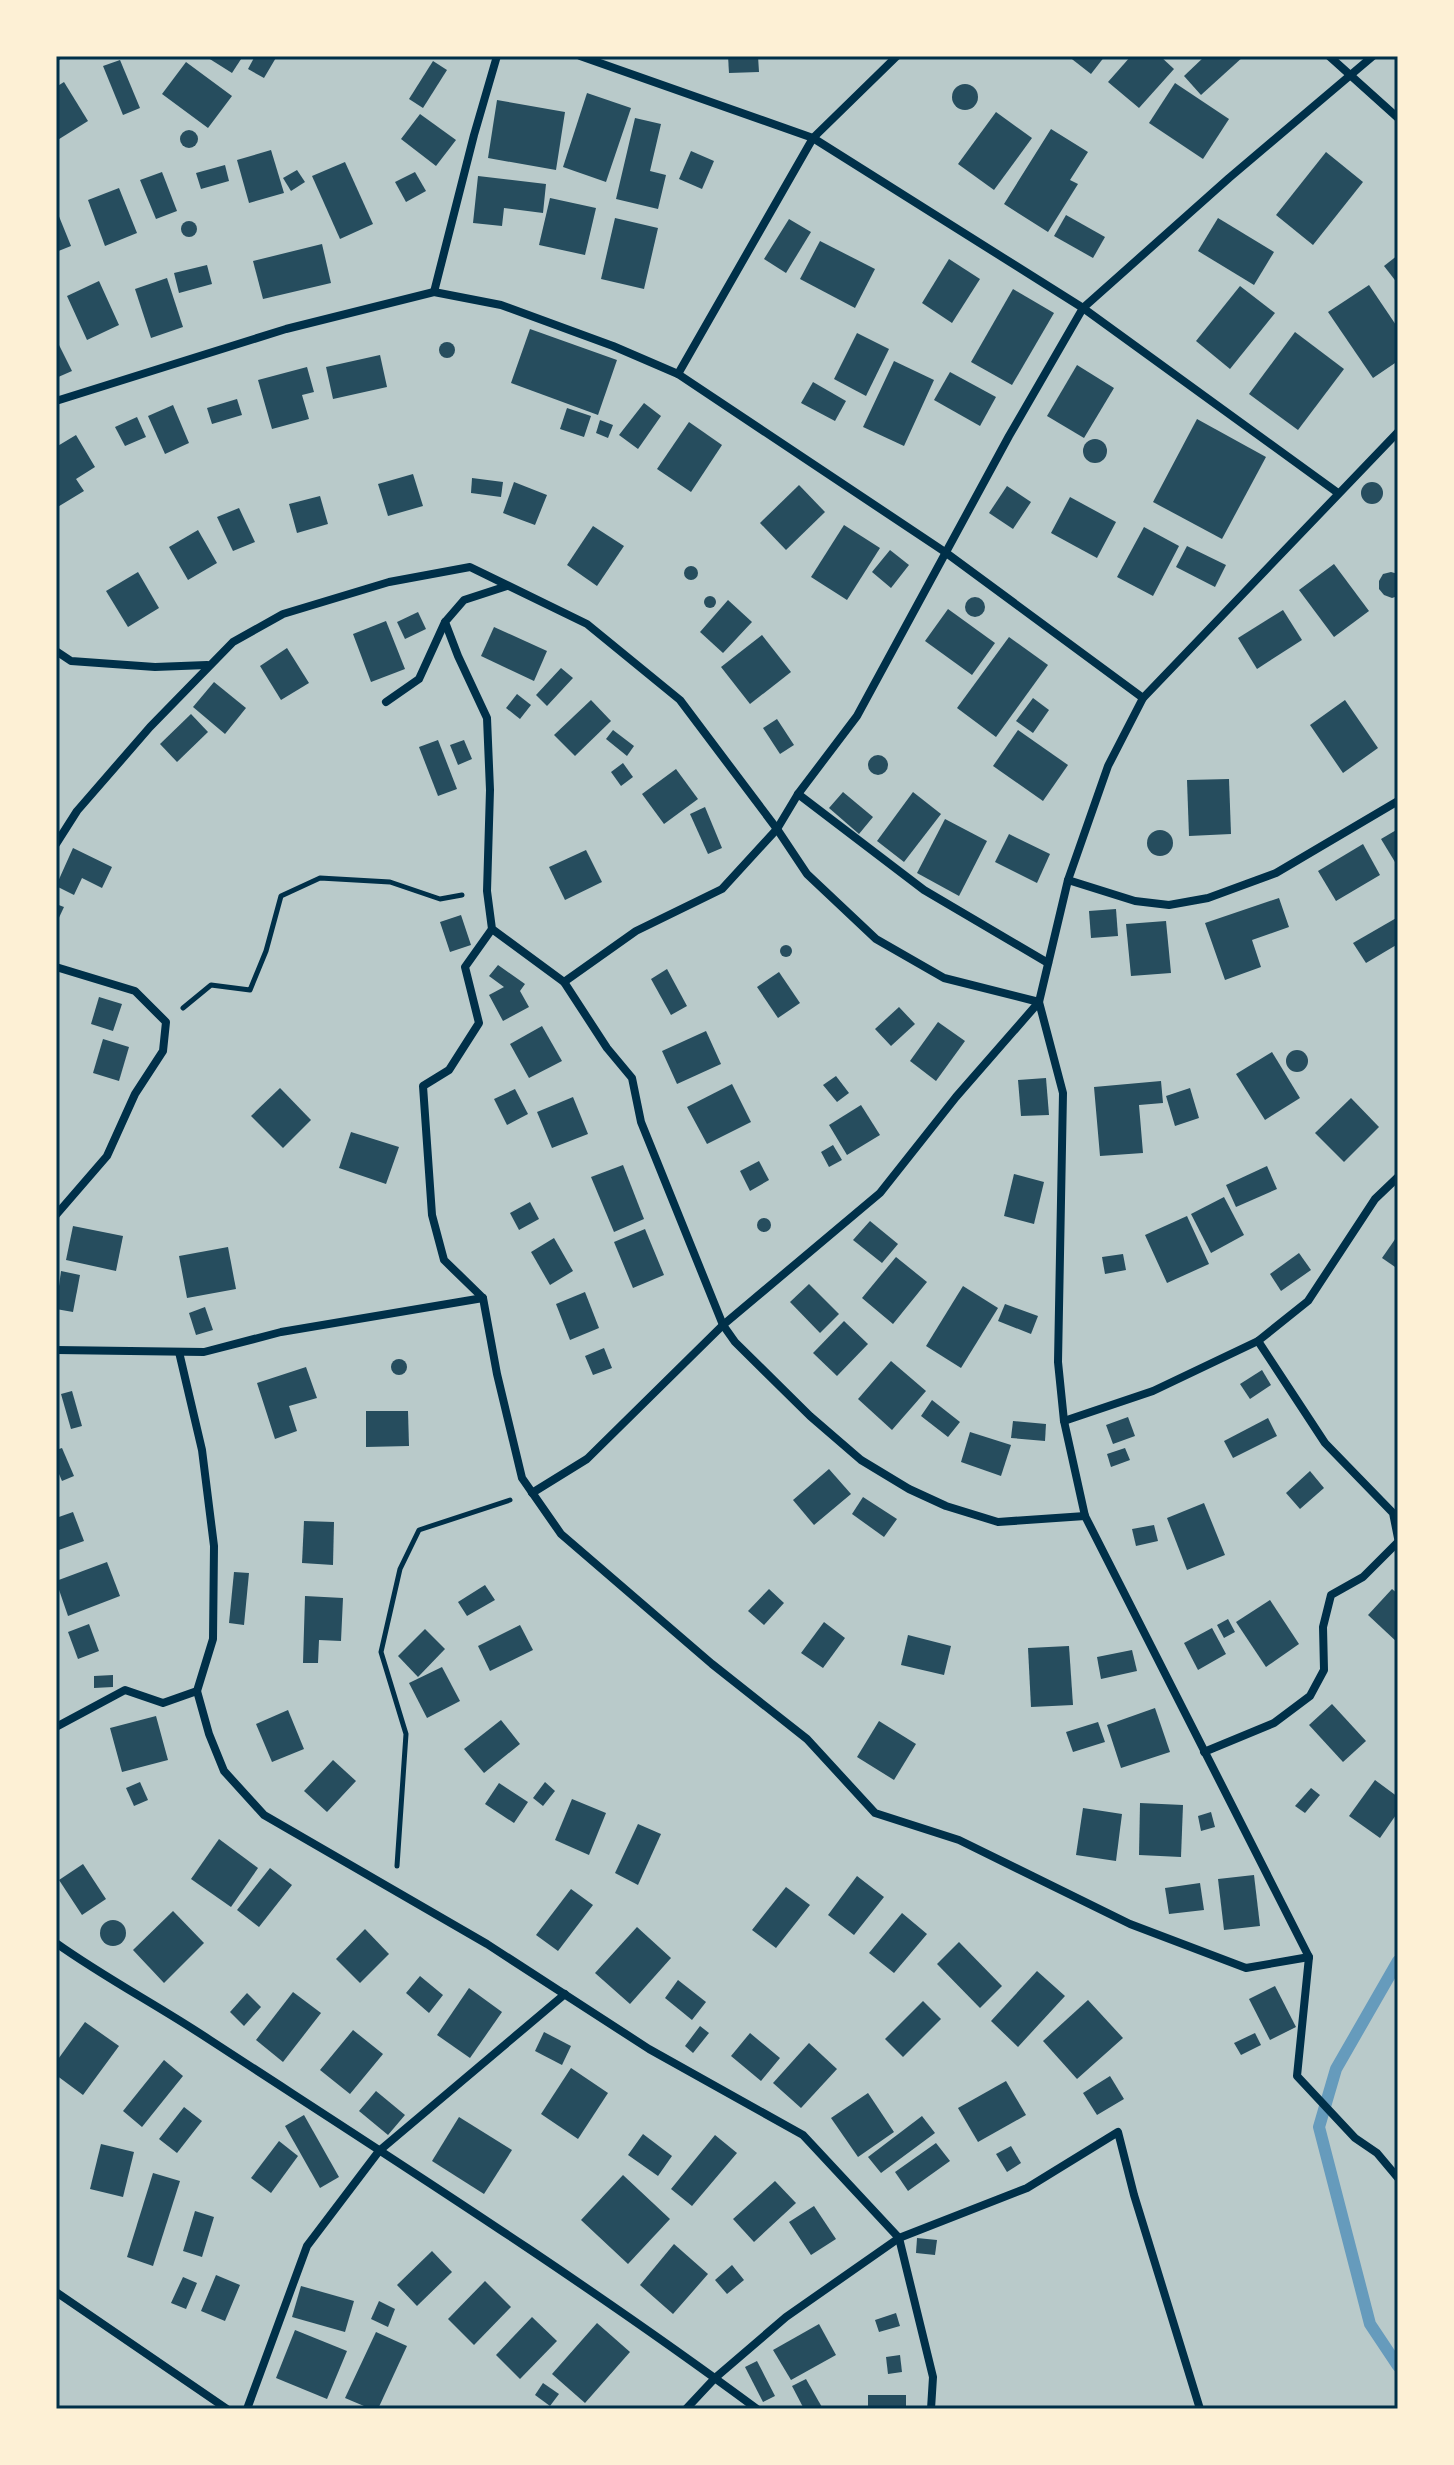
<svg xmlns="http://www.w3.org/2000/svg" width="1454" height="2465" viewBox="0 0 1454 2465" font-family="Raleway,sans-serif">
<style>
.green{fill:#b9caca}
.lines{fill:none;stroke-linecap:round;stroke-linejoin:round}
.stream{stroke:#669bbc;stroke-width:12}
.building{fill:#264d5e}
.path{stroke:#003049;stroke-width:5}
.minor{stroke:#003049;stroke-width:8}
.neatline{fill:none;stroke:#003049;stroke-width:3}
</style>
<rect width="100%" height="100%" fill="#fdf0d5"/>
<!-- green -->
<rect class="green" x="56" y="56" width="1342" height="2353"/>
<g class="lines">
<!-- stream -->
<polyline class="stream" points="1398,1961 1336,2069 1319,2127 1370,2324 1398,2366"/>
</g>
<!-- building -->
<g class="building">
<polygon points="205,56 243,56 232,73"/>
<polygon points="255,56 277,56 264,78 248,69"/>
<polygon points="728,56 758,56 759,72 729,73"/>
<polygon points="1068,56 1105,56 1091,74"/>
<polygon points="1131,56 1160,56 1174,69 1139,108 1108,82"/>
<polygon points="1205,56 1244,56 1201,95 1184,76"/>
<polygon points="120,60 140,108 123,115 103,66"/>
<polygon points="433,61 447,70 423,108 409,99"/>
<polygon points="186,62 232,96 208,128 162,94"/>
<polygon points="64,82 88,121 56,141 56,87"/>
<polygon points="1175,83 1229,119 1203,159 1149,123"/>
<circle cx="965" cy="97" r="13"/>
<polygon points="587,93 631,108 606,182 563,167"/>
<polygon points="497,100 565,112 556,170 488,158"/>
<polygon points="996,112 1032,138 994,190 958,164"/>
<polygon points="420,114 456,140 436,166 401,139"/>
<polygon points="635,118 661,124 650,171 666,175 658,209 616,199"/>
<polygon points="1051,129 1088,152 1070,180 1078,184 1048,232 1004,204"/>
<circle cx="189" cy="139" r="9"/>
<polygon points="271,150 284,193 249,203 237,160"/>
<polygon points="691,151 714,161 702,189 679,179"/>
<polygon points="1326,152 1363,182 1313,245 1276,215"/>
<polygon points="345,162 373,224 340,239 312,176"/>
<polygon points="225,165 229,181 201,189 196,173"/>
<polygon points="297,170 305,182 291,191 283,178"/>
<polygon points="162,172 177,211 156,219 140,180"/>
<polygon points="415,172 426,191 406,202 395,182"/>
<polygon points="478,176 546,184 543,213 504,208 502,226 473,223"/>
<polygon points="119,188 137,233 105,246 88,200"/>
<polygon points="550,198 596,208 585,255 539,245"/>
<polygon points="56,209 71,246 56,252"/>
<polygon points="1066,215 1105,237 1093,258 1054,236"/>
<polygon points="615,218 658,228 644,289 601,279"/>
<polygon points="1218,218 1274,252 1254,285 1198,251"/>
<polygon points="789,219 811,232 786,273 764,259"/>
<circle cx="189" cy="229" r="8"/>
<polygon points="820,241 875,269 855,308 800,279"/>
<polygon points="322,244 331,283 263,299 253,261"/>
<polygon points="1398,255 1398,284 1384,266"/>
<polygon points="949,259 980,279 952,323 922,303"/>
<polygon points="207,265 212,284 179,293 174,273"/>
<polygon points="167,278 183,327 151,338 135,289"/>
<polygon points="99,281 119,325 87,340 67,296"/>
<polygon points="1369,285 1398,328 1398,361 1373,378 1328,312"/>
<polygon points="1240,286 1275,313 1230,369 1196,341"/>
<polygon points="1013,289 1054,313 1012,385 971,362"/>
<polygon points="530,329 617,360 598,415 511,383"/>
<polygon points="1295,332 1344,369 1298,430 1249,394"/>
<polygon points="857,333 889,349 866,396 834,379"/>
<polygon points="56,339 72,371 56,378"/>
<circle cx="447" cy="350" r="8"/>
<polygon points="380,355 387,387 333,399 326,367"/>
<polygon points="894,361 934,380 904,446 863,427"/>
<polygon points="1077,365 1114,388 1084,438 1047,416"/>
<polygon points="307,367 314,392 302,395 309,419 272,429 258,380"/>
<polygon points="950,372 996,397 980,426 934,400"/>
<polygon points="813,382 846,401 835,421 801,403"/>
<polygon points="237,399 242,415 212,424 207,408"/>
<polygon points="644,403 661,416 638,449 619,435"/>
<polygon points="173,405 189,443 165,454 148,416"/>
<polygon points="567,408 591,416 584,437 560,429"/>
<polygon points="137,417 146,437 125,446 115,427"/>
<polygon points="1197,419 1266,457 1222,539 1153,502"/>
<polygon points="600,420 613,425 608,438 596,433"/>
<polygon points="689,422 722,445 691,492 657,469"/>
<polygon points="76,435 95,467 76,479 84,491 56,508 56,447"/>
<circle cx="1095" cy="451" r="12"/>
<polygon points="413,474 423,506 388,516 378,484"/>
<polygon points="472,478 503,482 501,497 471,493"/>
<circle cx="1372" cy="493" r="11"/>
<polygon points="514,482 547,495 535,525 503,513"/>
<polygon points="799,485 825,512 786,550 760,523"/>
<polygon points="1007,486 1031,502 1013,529 989,513"/>
<polygon points="320,496 328,524 297,533 289,504"/>
<polygon points="1070,497 1116,522 1097,558 1051,533"/>
<polygon points="239,508 255,542 233,551 217,517"/>
<polygon points="844,525 880,548 847,600 811,577"/>
<polygon points="593,526 624,546 597,586 567,565"/>
<polygon points="1144,527 1179,546 1153,596 1117,577"/>
<polygon points="198,530 217,563 188,580 169,547"/>
<polygon points="1187,546 1226,565 1215,587 1176,567"/>
<polygon points="890,550 909,565 891,588 872,572"/>
<polygon points="1334,564 1369,611 1334,637 1299,590"/>
<circle cx="691" cy="573" r="7"/>
<polygon points="138,572 159,608 128,627 106,591"/>
<polygon points="1391,572 1398,574 1398,596 1392,598 1384,595 1379,589 1379,581 1383,574"/>
<circle cx="710" cy="602" r="6"/>
<circle cx="975" cy="607" r="10"/>
<polygon points="728,600 752,622 723,653 700,632"/>
<polygon points="948,609 995,643 972,675 925,641"/>
<polygon points="1283,610 1302,640 1257,669 1238,638"/>
<polygon points="418,612 426,629 405,639 397,622"/>
<polygon points="386,621 405,669 371,682 353,634"/>
<polygon points="494,627 547,651 534,681 481,656"/>
<polygon points="762,635 791,672 750,704 721,667"/>
<polygon points="1009,637 1048,665 996,737 957,708"/>
<polygon points="287,648 309,683 281,700 260,666"/>
<polygon points="561,668 573,678 547,706 536,695"/>
<polygon points="214,682 246,708 225,734 193,707"/>
<polygon points="517,694 531,705 520,719 506,708"/>
<polygon points="1033,698 1049,710 1033,733 1016,721"/>
<polygon points="591,700 611,721 575,756 554,735"/>
<polygon points="1345,700 1378,748 1343,773 1310,725"/>
<polygon points="191,714 208,732 177,762 160,744"/>
<polygon points="777,719 794,745 780,754 763,728"/>
<polygon points="613,730 634,746 627,756 606,739"/>
<polygon points="1018,730 1068,765 1043,801 993,766"/>
<polygon points="438,740 457,789 438,796 419,747"/>
<polygon points="464,740 472,759 458,765 450,745"/>
<circle cx="878" cy="765" r="10"/>
<polygon points="623,763 633,777 621,786 611,772"/>
<polygon points="676,769 698,799 664,824 642,794"/>
<polygon points="1229,779 1231,834 1189,836 1187,780"/>
<polygon points="843,792 873,817 859,834 829,808"/>
<polygon points="913,792 941,814 904,862 877,841"/>
<polygon points="705,807 722,848 708,854 690,814"/>
<polygon points="945,819 987,841 959,896 917,873"/>
<polygon points="1398,829 1398,867 1381,839"/>
<circle cx="1160" cy="843" r="13"/>
<polygon points="1009,834 1050,854 1037,883 995,862"/>
<polygon points="1363,844 1380,875 1336,901 1318,871"/>
<polygon points="73,848 112,867 102,888 82,878 74,895 56,886"/>
<polygon points="586,850 602,882 565,900 549,867"/>
<polygon points="1279,898 1289,927 1252,940 1261,967 1225,980 1205,923"/>
<polygon points="56,904 64,907 56,924"/>
<polygon points="1116,909 1118,936 1091,938 1089,911"/>
<polygon points="461,915 471,945 450,952 440,922"/>
<polygon points="1398,917 1398,944 1366,963 1353,943"/>
<polygon points="1166,921 1171,973 1131,976 1126,924"/>
<circle cx="786" cy="951" r="6"/>
<polygon points="498,965 525,984 520,991 529,1007 503,1021 489,995 504,987 489,976"/>
<polygon points="667,969 687,1006 671,1015 651,979"/>
<polygon points="779,972 800,1003 778,1018 757,987"/>
<polygon points="99,997 122,1004 113,1031 91,1024"/>
<polygon points="899,1007 915,1024 891,1046 875,1029"/>
<polygon points="938,1022 965,1041 936,1081 910,1061"/>
<polygon points="542,1026 562,1061 529,1078 510,1044"/>
<polygon points="706,1031 721,1064 677,1084 662,1051"/>
<polygon points="103,1039 129,1047 119,1081 93,1073"/>
<circle cx="1297" cy="1061" r="11"/>
<polygon points="1272,1052 1300,1098 1265,1120 1236,1074"/>
<polygon points="836,1076 849,1093 837,1102 823,1085"/>
<polygon points="1046,1078 1049,1115 1021,1116 1018,1080"/>
<polygon points="1161,1081 1163,1103 1139,1105 1143,1153 1100,1156 1094,1087"/>
<polygon points="732,1084 751,1122 707,1144 687,1107"/>
<polygon points="280,1088 311,1120 283,1148 251,1116"/>
<polygon points="1190,1088 1199,1118 1175,1126 1166,1096"/>
<polygon points="515,1089 528,1114 507,1125 494,1099"/>
<polygon points="573,1097 588,1134 552,1148 537,1112"/>
<polygon points="1351,1098 1379,1127 1344,1162 1315,1133"/>
<polygon points="861,1105 880,1135 847,1155 829,1125"/>
<polygon points="351,1132 399,1147 386,1184 339,1168"/>
<polygon points="833,1145 842,1160 829,1167 821,1152"/>
<polygon points="759,1161 769,1180 750,1191 740,1171"/>
<polygon points="623,1165 644,1219 614,1232 591,1177"/>
<polygon points="1267,1166 1277,1189 1236,1207 1226,1185"/>
<polygon points="1014,1174 1044,1182 1034,1224 1004,1216"/>
<polygon points="1224,1197 1244,1235 1211,1253 1191,1214"/>
<polygon points="530,1202 539,1219 519,1230 510,1213"/>
<polygon points="1187,1216 1209,1264 1167,1283 1145,1235"/>
<circle cx="764" cy="1225" r="7"/>
<polygon points="870,1221 898,1244 882,1263 853,1240"/>
<polygon points="73,1226 123,1236 116,1271 66,1260"/>
<polygon points="645,1229 664,1275 633,1288 614,1242"/>
<polygon points="1398,1235 1398,1269 1382,1258"/>
<polygon points="554,1238 573,1271 550,1285 531,1252"/>
<polygon points="228,1247 236,1289 187,1298 179,1256"/>
<polygon points="1299,1253 1311,1270 1281,1291 1270,1274"/>
<polygon points="1123,1254 1126,1270 1105,1274 1102,1257"/>
<polygon points="896,1257 927,1282 893,1324 862,1298"/>
<polygon points="61,1271 80,1275 73,1312 56,1309"/>
<polygon points="809,1284 839,1314 820,1333 790,1302"/>
<polygon points="963,1286 998,1308 961,1368 926,1346"/>
<polygon points="585,1292 599,1328 570,1340 556,1304"/>
<polygon points="1005,1304 1038,1316 1031,1334 998,1321"/>
<polygon points="205,1307 213,1330 196,1335 189,1313"/>
<polygon points="844,1321 868,1344 837,1376 813,1353"/>
<polygon points="604,1348 612,1368 593,1375 585,1356"/>
<circle cx="399" cy="1367" r="8"/>
<polygon points="891,1361 926,1391 892,1430 858,1399"/>
<polygon points="306,1367 317,1398 289,1406 297,1431 275,1439 257,1383"/>
<polygon points="1262,1370 1271,1385 1250,1399 1240,1384"/>
<polygon points="72,1391 82,1426 71,1429 61,1394"/>
<polygon points="932,1400 960,1422 948,1437 921,1416"/>
<polygon points="366,1411 408,1411 409,1446 366,1447"/>
<polygon points="1128,1417 1135,1436 1113,1444 1106,1425"/>
<polygon points="1268,1418 1277,1436 1233,1458 1224,1441"/>
<polygon points="1013,1421 1046,1424 1045,1441 1011,1438"/>
<polygon points="970,1432 1011,1445 1001,1476 961,1462"/>
<polygon points="62,1448 74,1476 62,1481 56,1467 56,1450"/>
<polygon points="1125,1448 1130,1460 1111,1467 1107,1454"/>
<polygon points="829,1469 851,1494 814,1525 793,1500"/>
<polygon points="1310,1471 1324,1488 1300,1509 1286,1493"/>
<polygon points="863,1497 897,1519 884,1537 852,1514"/>
<polygon points="1204,1503 1225,1555 1187,1570 1167,1518"/>
<polygon points="73,1512 84,1541 56,1551 56,1518"/>
<polygon points="304,1521 334,1522 333,1565 302,1563"/>
<polygon points="1154,1525 1158,1541 1136,1546 1132,1529"/>
<polygon points="107,1562 120,1596 68,1616 56,1581"/>
<polygon points="234,1572 249,1573 244,1625 229,1623"/>
<polygon points="485,1585 495,1600 467,1616 458,1602"/>
<polygon points="769,1589 784,1603 764,1625 748,1611"/>
<polygon points="1392,1589 1398,1594 1398,1643 1368,1615"/>
<polygon points="305,1596 343,1598 341,1641 319,1640 318,1663 303,1663"/>
<polygon points="1270,1600 1299,1644 1266,1667 1236,1622"/>
<polygon points="1228,1619 1235,1632 1224,1638 1217,1625"/>
<polygon points="824,1622 845,1638 823,1668 801,1653"/>
<polygon points="89,1624 99,1651 78,1659 68,1632"/>
<polygon points="520,1625 533,1650 490,1671 478,1646"/>
<polygon points="1212,1628 1226,1654 1198,1670 1184,1643"/>
<polygon points="425,1629 445,1649 418,1677 398,1656"/>
<polygon points="908,1635 951,1646 944,1675 901,1665"/>
<polygon points="1069,1646 1073,1705 1031,1707 1028,1648"/>
<polygon points="1132,1650 1137,1671 1101,1679 1097,1657"/>
<polygon points="442,1667 460,1701 427,1718 409,1683"/>
<polygon points="113,1675 113,1687 94,1688 94,1676"/>
<polygon points="1332,1704 1366,1741 1343,1762 1309,1725"/>
<polygon points="1155,1708 1170,1752 1121,1768 1107,1725"/>
<polygon points="288,1710 304,1749 272,1762 256,1724"/>
<polygon points="156,1716 168,1760 122,1772 110,1728"/>
<polygon points="501,1720 520,1744 484,1773 464,1749"/>
<polygon points="879,1721 916,1744 894,1780 857,1757"/>
<polygon points="1098,1722 1105,1742 1073,1752 1066,1732"/>
<polygon points="333,1760 356,1781 327,1812 304,1791"/>
<polygon points="1375,1780 1398,1797 1398,1812 1380,1838 1349,1816"/>
<polygon points="140,1782 148,1800 134,1806 126,1788"/>
<polygon points="545,1782 555,1791 543,1806 533,1798"/>
<polygon points="499,1783 528,1802 514,1823 485,1804"/>
<polygon points="1311,1788 1320,1795 1305,1813 1295,1806"/>
<polygon points="572,1799 606,1813 589,1855 555,1840"/>
<polygon points="1140,1803 1183,1805 1181,1857 1139,1855"/>
<polygon points="1083,1808 1122,1814 1116,1861 1076,1855"/>
<polygon points="1211,1812 1215,1827 1201,1831 1198,1816"/>
<polygon points="638,1824 661,1834 638,1885 615,1873"/>
<polygon points="219,1839 258,1868 231,1907 191,1879"/>
<polygon points="83,1864 106,1899 82,1915 59,1880"/>
<polygon points="270,1868 292,1885 259,1927 237,1910"/>
<polygon points="1254,1875 1260,1926 1224,1930 1218,1879"/>
<polygon points="857,1876 884,1897 854,1935 828,1915"/>
<polygon points="1200,1883 1204,1910 1169,1914 1165,1888"/>
<polygon points="786,1887 810,1905 776,1948 752,1930"/>
<polygon points="571,1889 593,1905 558,1951 536,1935"/>
<polygon points="173,1911 204,1943 164,1983 133,1950"/>
<polygon points="902,1913 927,1934 894,1973 869,1953"/>
<circle cx="113" cy="1933" r="13"/>
<polygon points="637,1927 671,1958 630,2004 595,1973"/>
<polygon points="365,1929 389,1954 360,1983 336,1959"/>
<polygon points="959,1942 1002,1986 980,2008 937,1964"/>
<polygon points="1037,1971 1065,1996 1018,2047 991,2021"/>
<polygon points="420,1976 443,1995 429,2013 406,1993"/>
<polygon points="678,1980 706,2002 692,2020 665,1998"/>
<polygon points="1275,1986 1296,2027 1270,2040 1249,1999"/>
<polygon points="469,1988 502,2012 470,2058 437,2035"/>
<polygon points="293,1992 321,2013 283,2062 256,2040"/>
<polygon points="247,1993 261,2007 244,2026 230,2012"/>
<polygon points="1088,2000 1123,2038 1077,2079 1043,2041"/>
<polygon points="923,2001 941,2019 903,2057 885,2039"/>
<polygon points="85,2022 119,2046 83,2095 56,2075 56,2062"/>
<polygon points="700,2026 709,2033 693,2053 685,2046"/>
<polygon points="353,2030 383,2054 350,2094 320,2070"/>
<polygon points="544,2032 571,2046 562,2065 535,2051"/>
<polygon points="750,2033 780,2058 761,2081 731,2056"/>
<polygon points="1255,2033 1261,2045 1241,2055 1234,2043"/>
<polygon points="809,2043 837,2069 801,2108 773,2083"/>
<polygon points="164,2060 183,2076 142,2127 123,2111"/>
<polygon points="571,2068 608,2093 578,2139 541,2114"/>
<polygon points="1110,2076 1124,2099 1097,2115 1083,2093"/>
<polygon points="1006,2081 1026,2115 978,2142 958,2108"/>
<polygon points="376,2091 405,2115 388,2135 359,2111"/>
<polygon points="868,2093 894,2132 858,2157 831,2118"/>
<polygon points="184,2107 202,2121 177,2153 159,2139"/>
<polygon points="304,2115 339,2177 320,2188 285,2126"/>
<polygon points="922,2116 935,2133 881,2173 868,2157"/>
<polygon points="459,2117 512,2150 484,2194 432,2161"/>
<polygon points="643,2134 672,2156 658,2176 628,2155"/>
<polygon points="715,2135 737,2153 692,2206 671,2189"/>
<polygon points="279,2141 298,2156 271,2193 251,2178"/>
<polygon points="936,2143 950,2161 908,2191 895,2172"/>
<polygon points="101,2144 134,2152 123,2197 90,2189"/>
<polygon points="1011,2146 1021,2163 1007,2172 996,2154"/>
<polygon points="153,2173 180,2181 153,2266 127,2257"/>
<polygon points="623,2175 670,2219 628,2264 581,2220"/>
<polygon points="775,2181 796,2203 754,2242 733,2219"/>
<polygon points="814,2206 836,2239 811,2255 789,2222"/>
<polygon points="195,2211 214,2217 202,2257 183,2251"/>
<polygon points="917,2238 937,2240 935,2255 916,2253"/>
<polygon points="674,2244 708,2274 673,2314 640,2285"/>
<polygon points="432,2251 452,2272 417,2306 397,2285"/>
<polygon points="732,2265 744,2280 727,2294 715,2280"/>
<polygon points="216,2275 240,2285 225,2321 201,2311"/>
<polygon points="183,2277 197,2283 186,2309 171,2303"/>
<polygon points="485,2281 511,2307 474,2345 448,2319"/>
<polygon points="301,2286 354,2301 345,2332 292,2317"/>
<polygon points="379,2301 395,2309 388,2327 371,2319"/>
<polygon points="896,2313 900,2326 879,2332 875,2320"/>
<polygon points="532,2317 557,2341 520,2379 496,2355"/>
<polygon points="597,2323 630,2352 585,2403 552,2374"/>
<polygon points="819,2324 836,2355 791,2380 773,2350"/>
<polygon points="295,2330 347,2351 327,2399 276,2378"/>
<polygon points="376,2332 407,2346 378,2409 371,2409 345,2398"/>
<polygon points="900,2355 902,2372 888,2374 886,2357"/>
<polygon points="757,2361 775,2396 763,2402 745,2367"/>
<polygon points="806,2379 823,2409 804,2409 792,2386"/>
<polygon points="543,2383 559,2394 550,2406 535,2395"/>
<rect x="868" y="2395" width="38" height="14"/>
</g>
<g class="lines">
<!-- path -->
<g class="path">
<polyline points="183,1008 211,985 250,990 266,951 281,896 320,878 390,882 440,899 462,895"/>
<polyline points="397,1866 406,1734 381,1652 400,1569 419,1530 510,1500"/>
</g>
<!-- minor -->
<g class="minor">
<polyline points="580,56 813,138 1083,308 1338,493"/>
<polyline points="1329,56 1398,118"/>
<polyline points="56,57 58,56"/>
<polyline points="434,292 474,135 497,56"/>
<polyline points="678,374 813,138 897,56"/>
<polyline points="56,401 286,329 434,292 501,305 613,346 678,374 945,552 1143,698"/>
<polyline points="1398,432 1143,698 1108,766 1068,880 1039,1002 1063,1093 1058,1362 1064,1421 1085,1516 1309,1957 1297,2076 1355,2138 1377,2153 1398,2178"/>
<polyline points="507,586 464,600 445,622 458,656 487,718 490,790 487,891 492,929 564,982 607,1048 632,1078 641,1122 723,1325 735,1342 810,1416 861,1460 909,1489 946,1506 998,1522 1085,1516"/>
<polyline points="56,651 71,661 155,667 207,665"/>
<polyline points="386,702 419,679 445,622"/>
<polyline points="798,794 924,890 1048,963"/>
<polyline points="56,844 77,811 150,727 233,642 283,614 389,582 470,567 587,624 680,700 777,829 807,874 876,939 944,978 1039,1002 956,1097 880,1193 723,1325 587,1459 532,1493"/>
<polyline points="1068,880 1135,901 1169,905 1208,898 1276,873 1398,801"/>
<polyline points="492,929 465,967 479,1023 449,1070 423,1086 432,1215 444,1260 483,1298 497,1374 522,1478 561,1534 712,1664 807,1739 875,1813 959,1840 1130,1924 1246,1968 1309,1957"/>
<polyline points="56,967 135,991 166,1022 163,1051 135,1094 107,1156 56,1215"/>
<polyline points="564,982 636,931 722,889 777,829 798,794 857,716 1009,436 1083,308 1229,178 1373,56"/>
<polyline points="1258,1341 1325,1443 1393,1513 1398,1538"/>
<polyline points="56,1350 204,1352 281,1332 483,1298"/>
<polyline points="1064,1421 1153,1391 1258,1341 1308,1301 1375,1199 1398,1177"/>
<polyline points="197,1691 209,1734 224,1771 264,1815 487,1944 649,2049 803,2135 899,2238 933,2377 931,2409"/>
<polyline points="56,1727 125,1690 163,1703 197,1691 213,1639 214,1546 202,1450 179,1352"/>
<polyline points="1204,1752 1274,1723 1310,1696 1324,1670 1323,1627 1331,1595 1363,1577 1398,1542"/>
<path d="M56,1943C105,1978 159,2006 210,2040C394,2160 580,2278 757,2409"/>
<polyline points="56,2292 227,2409"/>
<polyline points="247,2409 307,2246 379,2151 565,1994"/>
<polyline points="686,2409 715,2378 786,2317 899,2238 1027,2188 1118,2132 1134,2195 1200,2409"/>
</g>
</g>
<!-- border -->
<rect width="1454" height="2465" fill="none" stroke="#fdf0d5" stroke-width="116"/>
<rect x="58" y="58" width="1338" height="2349" class="neatline"/>
</svg>
